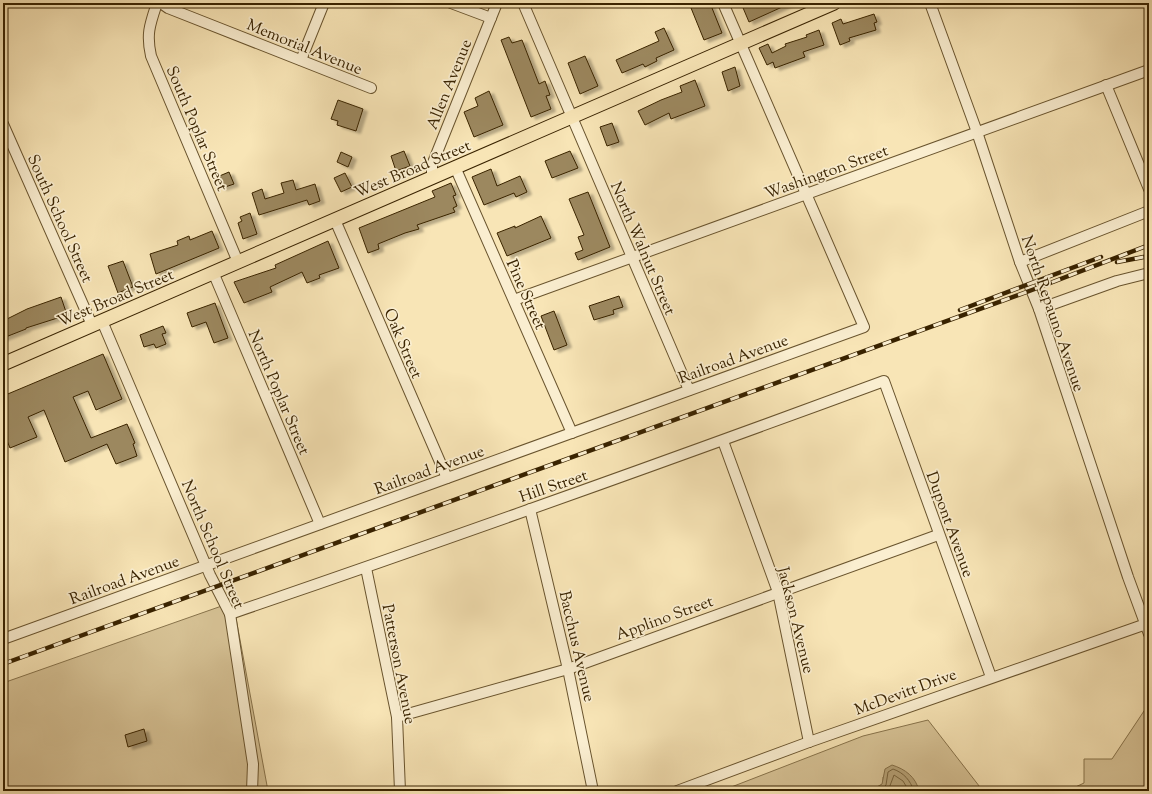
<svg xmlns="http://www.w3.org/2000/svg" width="1152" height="794" viewBox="0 0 1152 794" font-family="'Sorts Mill Goudy',serif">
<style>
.green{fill:#d8c497;stroke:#88744c}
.water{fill:#b7a378;stroke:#857048}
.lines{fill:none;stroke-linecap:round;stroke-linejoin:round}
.shore{stroke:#78633c;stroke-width:1}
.building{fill:#9c885f;stroke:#392300;filter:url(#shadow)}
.minor-casing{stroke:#69542e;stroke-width:12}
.major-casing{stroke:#392300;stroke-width:15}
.minor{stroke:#faeed0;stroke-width:10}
.major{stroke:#f8e5b6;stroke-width:13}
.rail-casing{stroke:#392300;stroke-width:4.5}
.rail{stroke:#faeed0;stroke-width:3;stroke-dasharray:9;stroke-linecap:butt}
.labels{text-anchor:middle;stroke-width:3.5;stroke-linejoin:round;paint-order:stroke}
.street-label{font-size:16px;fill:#392300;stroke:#faeed0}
</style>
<defs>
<filter id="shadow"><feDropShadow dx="4.5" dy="2.5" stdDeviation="1" flood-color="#0004"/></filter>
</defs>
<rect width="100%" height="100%" fill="#f8e5b6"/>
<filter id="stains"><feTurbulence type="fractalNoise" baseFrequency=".005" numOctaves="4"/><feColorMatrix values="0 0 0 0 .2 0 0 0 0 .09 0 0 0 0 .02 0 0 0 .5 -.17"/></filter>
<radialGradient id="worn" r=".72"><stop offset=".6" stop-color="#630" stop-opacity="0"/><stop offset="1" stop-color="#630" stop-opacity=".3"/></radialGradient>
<!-- green -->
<g class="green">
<polygon points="233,602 268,791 3,791 7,760 3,714 3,683"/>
<polygon points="1146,708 1149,718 1149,791 1067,791 1084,783 1084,759 1112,759"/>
<polygon points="928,720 983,791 919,791 918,788 883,777 883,784 870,791 721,791 863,736"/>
</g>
<!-- water -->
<path class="water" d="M892,765C905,769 916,777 919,791H870L882,784L885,769Z"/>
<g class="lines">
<!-- shore -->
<g class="shore">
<path d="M880,791L886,785L888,772L893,769C904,773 910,780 914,791"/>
<polyline points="888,791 894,775 903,781 909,791"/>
</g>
</g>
<!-- building -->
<g class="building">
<polygon points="689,3 710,3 722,33 704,40"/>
<polygon points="741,3 791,3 749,22"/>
<polygon points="874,14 877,22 874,23 876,30 849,38 850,41 840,45 832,23 841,19 843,24"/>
<polygon points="664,28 674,50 656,58 657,61 645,67 643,64 622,73 616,60 659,41 655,32"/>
<polygon points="819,30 824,45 803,52 805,57 775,68 773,62 767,65 759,48 768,44 772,53 786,46 785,44 807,37 806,35"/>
<polygon points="509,37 512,43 522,40 539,84 545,81 550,95 546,96 551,109 531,117 501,40"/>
<polygon points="585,56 598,86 580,94 568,63"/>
<polygon points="735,67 740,86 728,91 722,72"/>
<polygon points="695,80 705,106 671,119 669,113 645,125 638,111 661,100 682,92 680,86"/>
<polygon points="489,91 503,125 474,137 464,112 478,106 475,98"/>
<polygon points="338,100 363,109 356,131 337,125 338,121 331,119"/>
<polygon points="612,123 619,142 607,146 600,127"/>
<polygon points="404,151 410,166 396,171 391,156"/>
<polygon points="570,151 578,168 552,178 545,161"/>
<polygon points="341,152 352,157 348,167 337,162"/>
<polygon points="491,169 497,186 520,176 527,192 516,197 514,193 484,205 472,177"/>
<polygon points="229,172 234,184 222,188 217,177"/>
<polygon points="345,173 352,187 341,192 334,178"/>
<polygon points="293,180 296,190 315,184 320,201 309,205 307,200 259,215 252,193 262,189 265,199 284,193 281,183"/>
<polygon points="451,183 456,195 453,196 457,206 453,208 455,212 417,225 419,229 405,233 378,244 379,249 368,253 359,228 435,197 432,191"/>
<polygon points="588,192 610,247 578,260 575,253 583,250 578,237 584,235 569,199"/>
<polygon points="250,213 257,234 243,239 238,223 242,221 240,217"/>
<polygon points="541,216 551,238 507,256 497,233 515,226 515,228"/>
<polygon points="212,231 219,248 156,274 150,254 178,245 177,241 189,236 190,240"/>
<polygon points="328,241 339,268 319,275 320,278 307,283 302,272 270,287 272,292 244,303 234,282 276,268 275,265"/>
<polygon points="123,261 133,287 118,293 108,266"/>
<polygon points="619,296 623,307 613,310 614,314 594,320 589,306"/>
<polygon points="61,297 67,315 26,328 26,329 3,338 3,321 27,309"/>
<polygon points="215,303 228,338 214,343 206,322 192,327 187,313"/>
<polygon points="554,311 567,345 554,350 541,316"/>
<polygon points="163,326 166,333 162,334 166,344 156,348 154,344 144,347 140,335"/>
<polygon points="103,354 122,399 96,410 88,391 73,397 91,438 127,424 135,443 133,444 137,456 116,464 107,444 65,462 44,410 28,417 37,437 10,448 3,431 3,396"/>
<polygon points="144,729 147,741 128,747 125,735"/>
</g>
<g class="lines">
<!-- minor casing -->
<g class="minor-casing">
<g id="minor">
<path d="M157,3C150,24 146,34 151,56L238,262"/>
<polyline points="161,3 168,8 371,88"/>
<polyline points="451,3 491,18"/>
<polyline points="523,3 689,390"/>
<polyline points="930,3 977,132 1020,262 1039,309 1128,577 1149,634"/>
<polyline points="301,60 324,3"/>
<polyline points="1106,85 1149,189"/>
<polyline points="3,124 92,325"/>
<polyline points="455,167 572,433"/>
<polyline points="432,177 432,165 497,3"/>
<polyline points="335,220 447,478"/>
<polyline points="1020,262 1149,211"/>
<polyline points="213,272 320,524"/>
<polyline points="514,300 1149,70"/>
<polyline points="1039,309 1117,281 1149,273"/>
<polyline points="102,321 210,575 230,614 253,764 252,791"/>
<polyline points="723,441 778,592 809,742"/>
<polyline points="530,509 568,669 593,791"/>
<polyline points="366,568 397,717 400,791"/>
<path d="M230,614C449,539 667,461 884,381L991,677"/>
<polyline points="3,639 864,327 723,3"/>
<polyline points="397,717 568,669 938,535"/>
<polyline points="677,791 809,742 1146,624"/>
</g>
</g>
<!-- major casing -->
<g class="major-casing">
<polyline id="major" points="3,364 834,3"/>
</g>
<!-- minor -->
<use href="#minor" class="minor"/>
<!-- major -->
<use href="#major" class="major"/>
<!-- rail casing -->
<g class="rail-casing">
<g id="rail">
<polyline points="1117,262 1149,256"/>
<polyline points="960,310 1101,257"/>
<polyline points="3,664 1032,290 1149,245"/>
</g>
</g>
<!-- rail -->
<use href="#rail" class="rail"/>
</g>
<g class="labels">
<!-- street labels -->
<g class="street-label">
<text transform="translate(305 46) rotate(22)" y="6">Memorial Avenue</text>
<text transform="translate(448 84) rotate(-68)" y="6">Allen Avenue</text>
<text transform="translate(198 128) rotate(67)" y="6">South Poplar Street</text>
<text transform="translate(412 168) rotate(-23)" y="6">West Broad Street</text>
<text transform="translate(826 171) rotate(-20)" y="6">Washington Street</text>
<text transform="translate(61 218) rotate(66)" y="6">South School Street</text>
<text transform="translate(644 248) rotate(67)" y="6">North Walnut Street</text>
<text transform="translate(527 294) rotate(66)" y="6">Pine Street</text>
<text transform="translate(115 297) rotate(-23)" y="6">West Broad Street</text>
<text transform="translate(1054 313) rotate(71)" y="6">North Repauno Avenue</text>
<text transform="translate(404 343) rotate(67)" y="6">Oak Street</text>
<text transform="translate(733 358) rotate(-20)" y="6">Railroad Avenue</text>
<text transform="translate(280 392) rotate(67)" y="6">North Poplar Street</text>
<text transform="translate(429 469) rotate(-20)" y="6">Railroad Avenue</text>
<text transform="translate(553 485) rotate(-19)" y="6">Hill Street</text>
<text transform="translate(951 524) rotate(70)" y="6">Dupont Avenue</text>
<text transform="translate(214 544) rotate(67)" y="6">North School Street</text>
<text transform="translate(124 579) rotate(-20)" y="6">Railroad Avenue</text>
<text transform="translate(664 617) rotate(-20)" y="6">Applino Street</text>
<text transform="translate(797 620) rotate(76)" y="6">Jackson Avenue</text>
<text transform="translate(578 646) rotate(77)" y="6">Bacchus Avenue</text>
<text transform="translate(400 664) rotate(79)" y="6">Patterson Avenue</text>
<text transform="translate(905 691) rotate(-20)" y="6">McDevitt Drive</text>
</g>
</g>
<!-- margin -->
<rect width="1152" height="794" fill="none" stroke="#f8e5b6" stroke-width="16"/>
<rect x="4" y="4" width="1144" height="786" fill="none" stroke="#392300" stroke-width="2"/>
<rect x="8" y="8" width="1136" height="778" fill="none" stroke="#392300"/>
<rect width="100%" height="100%" filter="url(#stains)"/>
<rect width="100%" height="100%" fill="url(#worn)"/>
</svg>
